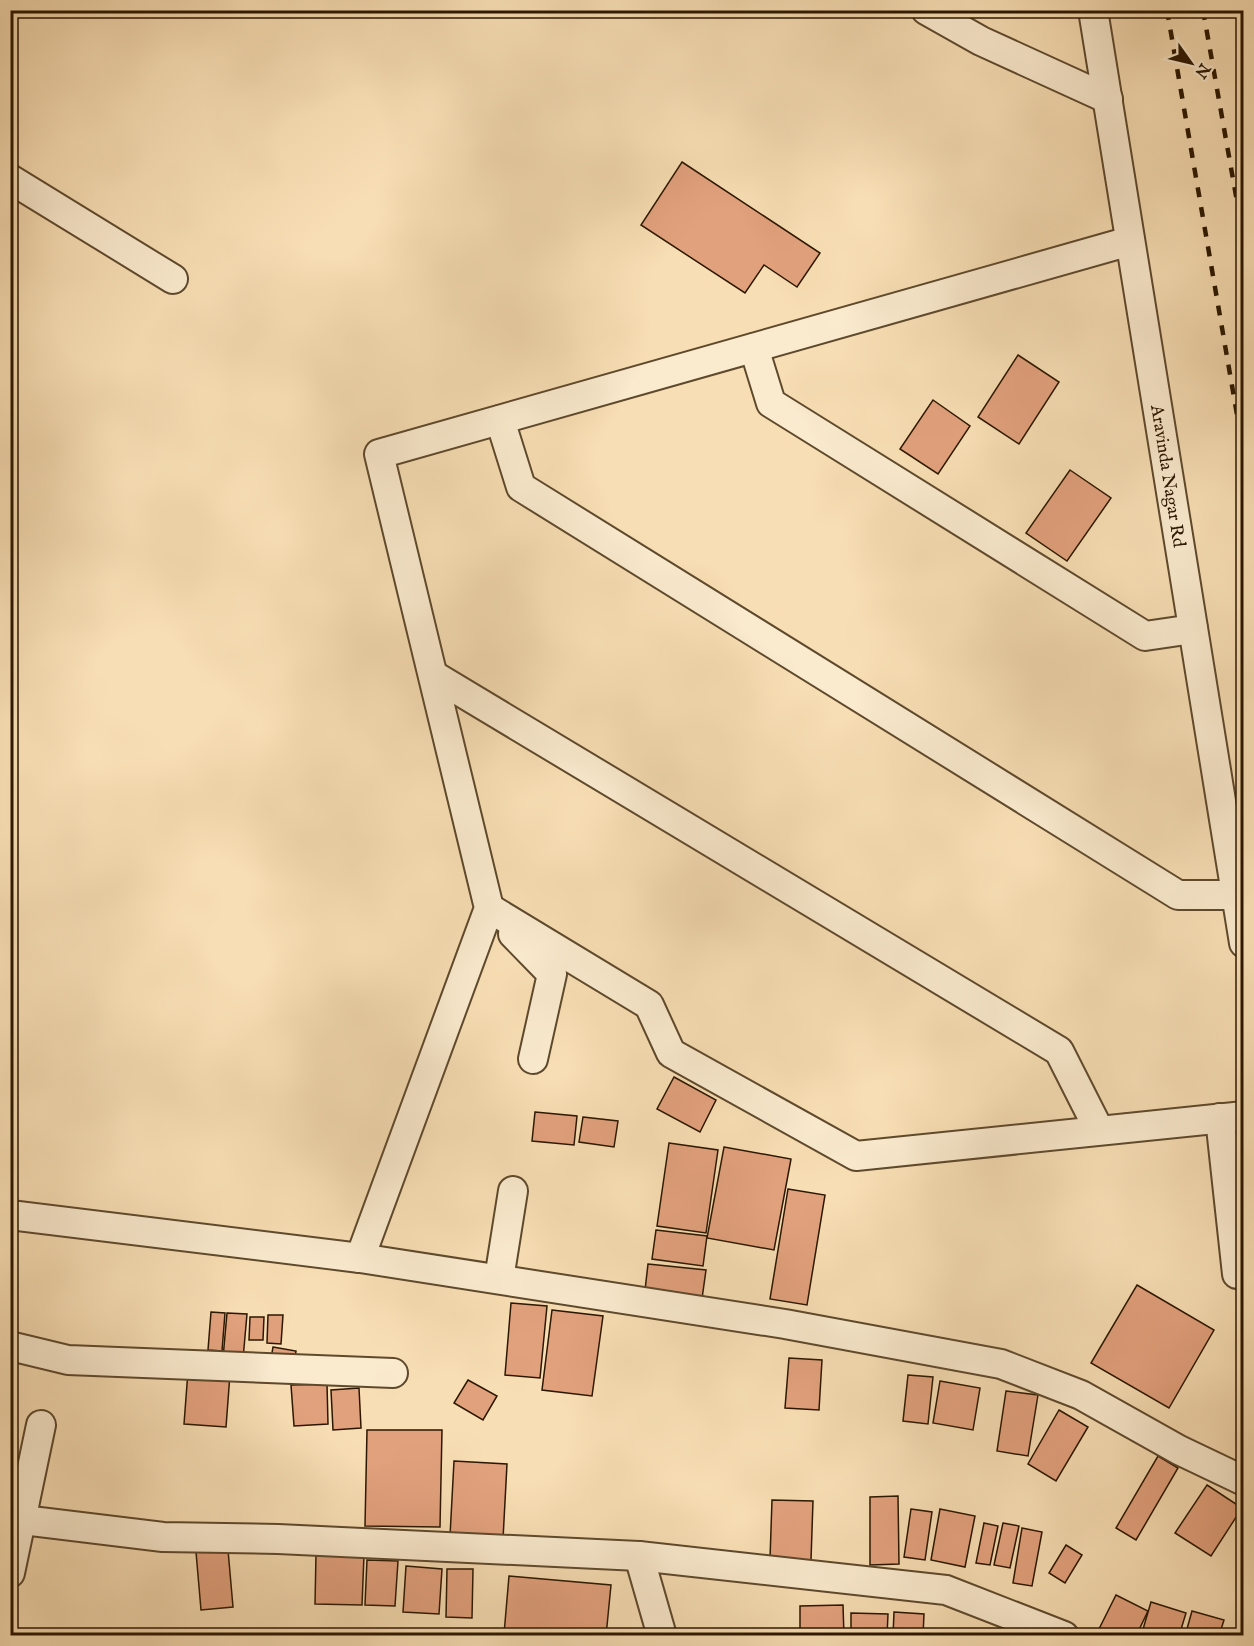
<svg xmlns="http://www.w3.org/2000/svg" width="1254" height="1646" viewBox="0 0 1254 1646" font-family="'IM FELL English',serif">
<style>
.building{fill:#e2a17d;stroke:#2b1700;stroke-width:1.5}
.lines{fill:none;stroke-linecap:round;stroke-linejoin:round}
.street-casing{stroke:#5e492d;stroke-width:32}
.street{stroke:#faeace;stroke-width:28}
.rail{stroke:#2b1700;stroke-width:4.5;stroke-dasharray:10 10;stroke-linecap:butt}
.labels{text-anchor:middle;stroke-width:6;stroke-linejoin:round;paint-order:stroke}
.street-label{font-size:18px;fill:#2b1700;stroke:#faeace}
</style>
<rect width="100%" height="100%" fill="#f8deb4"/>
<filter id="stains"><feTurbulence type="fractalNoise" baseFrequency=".00333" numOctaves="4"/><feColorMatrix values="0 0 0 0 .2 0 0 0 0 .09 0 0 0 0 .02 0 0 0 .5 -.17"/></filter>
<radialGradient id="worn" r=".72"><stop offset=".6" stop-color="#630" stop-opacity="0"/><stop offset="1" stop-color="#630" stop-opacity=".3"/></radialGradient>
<!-- building -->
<g class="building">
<polygon points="682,162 820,253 797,287 764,265 745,293 641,225"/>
<polygon points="1018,355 1059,382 1019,444 978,417"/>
<polygon points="933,400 970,426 938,474 900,449"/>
<polygon points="1070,470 1111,498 1067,561 1026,533"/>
<polygon points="674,1077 716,1100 700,1132 657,1109"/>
<polygon points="535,1112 577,1116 574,1145 532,1141"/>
<polygon points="583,1117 618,1121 614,1147 579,1142"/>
<polygon points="669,1143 718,1150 706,1233 657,1226"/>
<polygon points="724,1147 791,1159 774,1250 707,1238"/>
<polygon points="788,1189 825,1195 807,1305 770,1299"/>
<polygon points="656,1230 707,1236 703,1266 652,1259"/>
<polygon points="648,1264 706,1270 701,1306 644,1299"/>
<polygon points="1137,1285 1214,1330 1169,1408 1091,1363"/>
<polygon points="511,1303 547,1306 540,1378 505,1375"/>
<polygon points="552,1310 603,1316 592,1396 542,1390"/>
<polygon points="211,1312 225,1313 222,1351 208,1350"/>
<polygon points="227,1313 247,1314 243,1359 223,1358"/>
<polygon points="268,1315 283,1315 281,1344 267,1343"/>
<polygon points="250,1317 264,1317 263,1340 249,1340"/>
<polygon points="273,1347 296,1351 293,1368 270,1364"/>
<polygon points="789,1358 822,1360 819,1410 785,1408"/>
<polygon points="188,1371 230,1374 226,1427 184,1424"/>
<polygon points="908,1375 933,1377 928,1424 903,1421"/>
<polygon points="468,1380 497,1396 483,1420 454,1403"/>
<polygon points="940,1381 980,1388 973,1430 933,1423"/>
<polygon points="327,1384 328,1424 294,1426 291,1385"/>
<polygon points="359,1388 361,1428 333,1430 331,1390"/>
<polygon points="1006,1391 1038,1395 1028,1456 997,1451"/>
<polygon points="1059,1410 1088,1427 1056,1481 1028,1464"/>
<polygon points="367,1430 442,1430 440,1527 365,1526"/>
<polygon points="1158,1456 1178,1468 1136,1540 1116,1528"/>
<polygon points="454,1461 507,1464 503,1539 450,1536"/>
<polygon points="1207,1485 1242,1508 1211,1556 1175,1533"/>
<polygon points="898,1496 899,1564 870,1565 870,1497"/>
<polygon points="772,1500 813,1501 811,1560 770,1559"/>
<polygon points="911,1509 932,1512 925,1560 904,1557"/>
<polygon points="940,1509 975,1516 965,1567 931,1560"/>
<polygon points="984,1523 998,1526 990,1565 976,1563"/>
<polygon points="1003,1523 1019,1526 1010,1568 994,1565"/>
<polygon points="1022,1528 1042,1532 1032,1586 1013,1583"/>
<polygon points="1066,1545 1082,1555 1065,1583 1049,1573"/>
<polygon points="228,1550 233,1607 201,1610 196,1552"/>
<polygon points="316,1554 364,1555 362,1605 315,1604"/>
<polygon points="367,1560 398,1561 395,1606 365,1605"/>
<polygon points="406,1566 442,1569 439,1614 403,1612"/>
<polygon points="447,1569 473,1569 472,1618 446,1617"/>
<polygon points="509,1576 611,1585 606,1636 504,1634"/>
<polygon points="1116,1595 1148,1611 1136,1636 1103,1636 1097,1633"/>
<polygon points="1151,1602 1186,1613 1179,1636 1141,1636"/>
<polygon points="843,1605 844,1636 800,1636 800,1606"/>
<polygon points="1192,1611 1224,1620 1219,1636 1185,1636"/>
<polygon points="894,1612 924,1614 923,1636 893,1636"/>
<polygon points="851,1613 888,1614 887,1636 851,1636"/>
</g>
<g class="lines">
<!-- street casing -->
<g class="street-casing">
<g id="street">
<polyline points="926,10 981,41 1108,99"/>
<path id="s1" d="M1093,10L1244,943"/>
<polyline points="10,179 173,279"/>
<polyline points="754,348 771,403 1145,636 1193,629"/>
<polyline points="500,420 521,487 1178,895 1236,895"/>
<polyline points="433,675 1059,1051 1099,1130"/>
<polyline points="489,908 649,1005 671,1053 856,1156 1244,1116"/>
<polyline points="513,934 552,974 533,1059"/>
<polyline points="1220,1118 1237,1274"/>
<polyline points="10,1215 360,1258 785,1324 1001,1364 1081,1395 1179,1450 1244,1481"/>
<polyline points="360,1258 489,908 379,454 1130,241"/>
<polyline points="499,1279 513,1191"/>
<polyline points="10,1346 68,1360 393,1373"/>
<polyline points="10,1516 23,1520 163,1537 278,1539 639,1556 946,1590 1064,1636"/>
<polyline points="639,1556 662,1636"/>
<polyline points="10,1573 41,1425"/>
</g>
</g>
<!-- street -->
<use href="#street" class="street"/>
<!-- rail -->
<g class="rail">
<polyline points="1167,10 1244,455"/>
<polyline points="1203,10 1244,241"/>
</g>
</g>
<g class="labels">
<!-- street labels -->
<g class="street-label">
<text dy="6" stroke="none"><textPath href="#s1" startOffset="472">Aravinda Nagar Rd</textPath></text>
</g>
</g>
<!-- margin -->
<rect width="1254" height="1646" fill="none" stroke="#f8deb4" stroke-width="36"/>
<rect x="12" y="12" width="1230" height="1622" fill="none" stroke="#2b1700" stroke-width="3"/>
<rect x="18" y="18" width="1218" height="1610" fill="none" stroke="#2b1700" stroke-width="1.5"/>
<!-- north arrow -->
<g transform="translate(1191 63) rotate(124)" stroke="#faeace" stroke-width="4.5" paint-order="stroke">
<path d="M0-4.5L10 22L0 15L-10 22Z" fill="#2b1700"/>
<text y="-9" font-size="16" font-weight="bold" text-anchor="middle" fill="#2b1700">N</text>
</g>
<rect width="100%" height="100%" filter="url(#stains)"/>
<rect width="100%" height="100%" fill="url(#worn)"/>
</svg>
